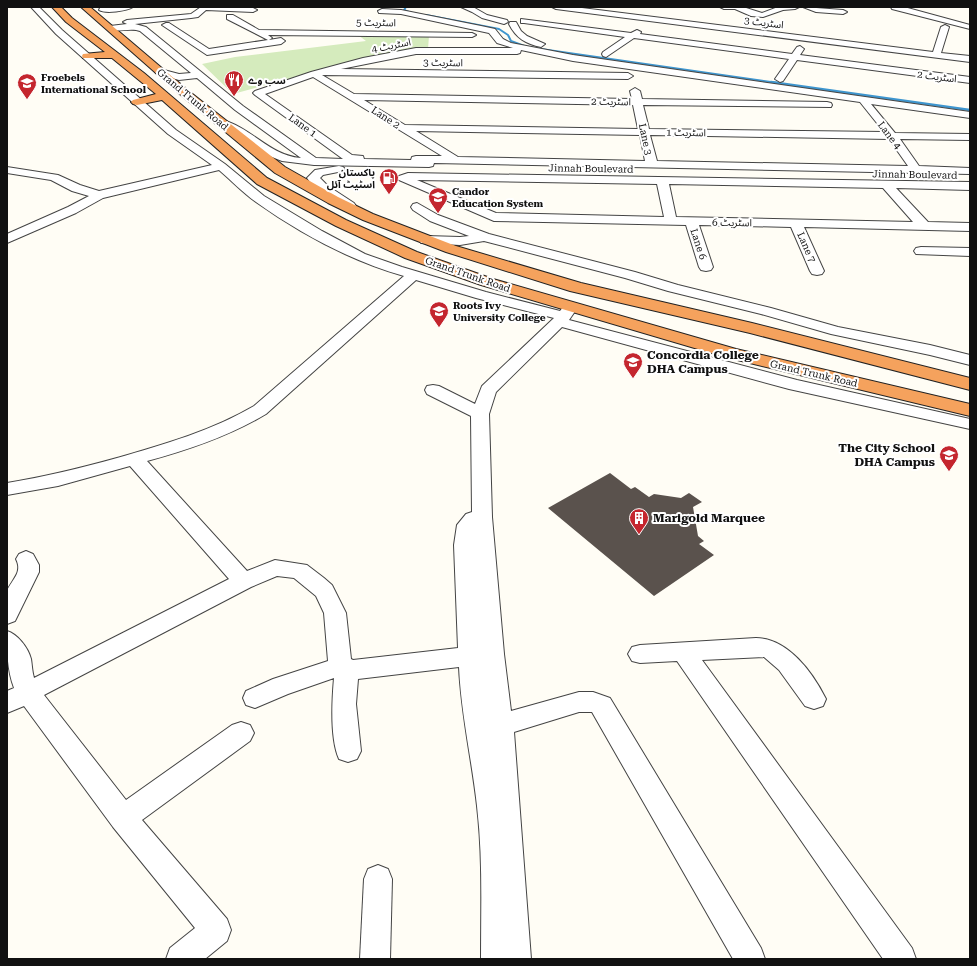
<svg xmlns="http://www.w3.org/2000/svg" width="977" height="966" viewBox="0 0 977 966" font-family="'Roboto Serif','Noto Sans Arabic',serif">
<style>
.green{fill:#d5ebbd}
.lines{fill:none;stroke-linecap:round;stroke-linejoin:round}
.stream-far1{stroke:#3f96cf;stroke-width:2}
.stream{stroke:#3f96cf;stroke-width:2.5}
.building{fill:#5a524d}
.minor-casing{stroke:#444;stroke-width:2}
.highway-casing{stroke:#222;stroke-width:2}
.minor{fill:#fff;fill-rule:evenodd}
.highway{fill:#f5a25d;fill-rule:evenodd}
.labels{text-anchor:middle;stroke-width:4;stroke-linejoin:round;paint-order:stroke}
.far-street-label{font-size:10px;fill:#111;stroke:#fff}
.far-poi-label{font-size:10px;font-weight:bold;fill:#111;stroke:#fff;text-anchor:start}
.poi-label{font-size:12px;font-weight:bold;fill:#111;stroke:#fff;text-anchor:start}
</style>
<rect width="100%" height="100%" fill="#fffdf5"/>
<!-- green -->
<polygon class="green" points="358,35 429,36 428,49 363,58 233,94 202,64 235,57 366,41"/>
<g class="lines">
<!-- stream-far1 -->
<g class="stream-far1">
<polyline points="406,7 404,10 411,13"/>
<polyline points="426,15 499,29 508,35 511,41 527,47 778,83"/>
</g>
<!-- stream -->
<polyline class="stream" points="771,82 970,110"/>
</g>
<!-- building -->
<polygon class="building" points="610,473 631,489 635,487 649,497 654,494 681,498 689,493 702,502 693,507 698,536 704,541 699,544 714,555 654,596 548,508"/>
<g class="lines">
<!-- minor casing -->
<g class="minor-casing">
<g id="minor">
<path d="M31,7H39L62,30L176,130L225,164L264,196L322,231L365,254L402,267L486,292L560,311C565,304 568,302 576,304L578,307L569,320L797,380L970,419V429L789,389L562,327L496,392L489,414L492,517L504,654L511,711L579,692H593L610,698L761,948L765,959H733L592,712H579L514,732L531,959H481C481,908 483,857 477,806C472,760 461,714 459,667L358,679L356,704L361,751L357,759L348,762L339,759C330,739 332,701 334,678L288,694L255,708L246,705L243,698L246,691L273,679L328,661L324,613L316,596L294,578L277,576L251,587L44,695L126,800L232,725L241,722L250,725L254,733L250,741L142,820L227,919L231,930L227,941L205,959H166L170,948L195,928L113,827L24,706L7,713V691L14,688C7,669 7,651 7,631C17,634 28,647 31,659C32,665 32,671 34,678L229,579L130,466L58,486L7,495V483C44,477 81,468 117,458C165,444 211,431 254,406L404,276C351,261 301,234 256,202C243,193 231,180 219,170L103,198L76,213L7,243V234L68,207L89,196L72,191L51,180L7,173V167L58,175L80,185L99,191L212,165L168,134L56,34ZM416,280L476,298L554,318L482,386L475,404L439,386L433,385L427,386L425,390L427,394L471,416L472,512L466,514L457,525L454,545L458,648L353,660L351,659L346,613L332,585L324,578L307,565L275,560L247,571L147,461C188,450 229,436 266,414Z"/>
<path d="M109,7H133C127,11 105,14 99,10L100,8Z"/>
<path d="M201,7L253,8L257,10L253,12L206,10L198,17L191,18L135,24L146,27L243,106L316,158L343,159L255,95L253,93L255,91L311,72L363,58L416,48H513L497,43L489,33L401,14L379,13L378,11L382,9L401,10L481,26L495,29L503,39L511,43L573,55L970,112V118L871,104L895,133L970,134V140L900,139L919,166L970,168V174L434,163L433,166L429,167L314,165L282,161L267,155L238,135L217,123L222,120C251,127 270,156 301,158L235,110L197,78L179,80L157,74L155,72L157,70L160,69L179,74L191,73L140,31C130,27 114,34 106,28L110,26L127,24L123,22L127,20L191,14ZM521,50L573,61L860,102L884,132L649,129L643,105L831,107L832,105L831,103L827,102L642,99L640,91L635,88L630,91L632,99L354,94L322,75L628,79L633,76L628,73L341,69L416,54H517L520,53ZM313,77L442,156H416L412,157L411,160L364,159L363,156L352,155L265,94ZM364,100L633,105L638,129L405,125ZM416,131L640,135L645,161L458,157ZM650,135L889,139L908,166L657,161Z"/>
<polygon points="461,7 473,7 487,15 507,20 508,22 504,24 482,18 472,12"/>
<polygon points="552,7 574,7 933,52 941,27 945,25 949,27 941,53 970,56 970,62 556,9"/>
<polygon points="720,7 743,7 762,13 778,7 799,7 795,9 783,10 763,17 751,16 735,9 724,9"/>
<polygon points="803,7 843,10 847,12 843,14 816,12"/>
<polygon points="891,7 904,7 970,25 970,29 892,9"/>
<polygon points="227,15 233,15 259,30 472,33 476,35 472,37 268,35 272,38 269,40 281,38 285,41 281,44 207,55 162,25 166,23 169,23 209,49 268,40 227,19"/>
<polygon points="521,19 631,33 637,30 641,32 640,34 792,54 797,47 800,46 804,49 800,55 970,77 970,83 797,60 783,81 780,82 775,79 789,59 634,38 606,57 603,56 602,54 603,52 625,37 524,23 521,23"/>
<path d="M510,22H516L521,31L527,36L545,44L541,47C526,44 516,38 509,24Z"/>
<path d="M339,166L343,167L345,169L343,171L323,175L320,178L328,186L354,203L356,206L354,209C342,212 314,188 307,178L315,170Z"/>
<path d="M408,173L970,182V190L896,188L928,222L970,223V231L804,227L824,271L822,274L817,275L812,274L810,271L791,227L699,225L713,267L711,270L706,271L701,270L699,267L686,225L494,221L399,180L397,178L399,176ZM417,180L657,184L664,217L496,213ZM669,184L883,188L913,222L676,217Z"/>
<polygon points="417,203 438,215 489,234 635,272 678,285 771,308 838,327 930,345 970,355 970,365 930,355 831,334 761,314 668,291 625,278 484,241 460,245 421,243 419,240 421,237 426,236 460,237 469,236 430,221 413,210 411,207 413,204"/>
<polygon points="921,247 970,248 970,256 916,254 914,251 916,248"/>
<path d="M26,551L33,554L39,565V572L15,621L7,624C7,614 4,600 7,591C12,579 23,573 16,559L19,554Z"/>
<path d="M756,638C788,638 813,673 826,699L823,706L814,709L805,706L779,670L764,657L702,660L912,948L916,959H883L677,661L640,663L632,661L628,654L632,647L640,645Z"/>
<polygon points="378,865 388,869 392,879 390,959 360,959 364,879 368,869"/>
</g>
</g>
<!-- highway casing -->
<g class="highway-casing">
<g id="highway">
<polygon points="52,7 61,7 72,18 144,73 267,178 346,220 417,252 493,279 736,349 970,404 970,416 725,357 481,285 405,258 336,226 257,184 162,100 137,105 133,104 131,102 133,100 156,94 112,58 83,58 82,56 83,54 105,52 66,22"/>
<polygon points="81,7 90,7 190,92 285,167 338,197 373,214 456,246 581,283 752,323 970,378 970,390 750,333 570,291 446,252 363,220 328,203 275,173 182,96"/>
</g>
</g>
<!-- minor -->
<use href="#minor" class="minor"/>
<!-- highway -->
<use href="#highway" class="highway"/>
</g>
<!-- icons -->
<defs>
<g id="restaurant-pin" transform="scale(1)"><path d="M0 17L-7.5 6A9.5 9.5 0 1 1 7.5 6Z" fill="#c4262e" stroke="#fff"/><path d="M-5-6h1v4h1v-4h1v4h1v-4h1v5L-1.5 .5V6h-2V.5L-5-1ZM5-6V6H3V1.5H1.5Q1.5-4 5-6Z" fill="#fff"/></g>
<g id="school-pin" transform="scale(1)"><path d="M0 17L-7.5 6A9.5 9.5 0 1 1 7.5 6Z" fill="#c4262e" stroke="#fff"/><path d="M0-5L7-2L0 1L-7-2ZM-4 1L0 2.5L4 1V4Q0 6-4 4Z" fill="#fff"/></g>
<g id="fuel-pin" transform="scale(1)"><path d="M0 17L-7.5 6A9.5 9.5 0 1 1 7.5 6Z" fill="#c4262e" stroke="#fff"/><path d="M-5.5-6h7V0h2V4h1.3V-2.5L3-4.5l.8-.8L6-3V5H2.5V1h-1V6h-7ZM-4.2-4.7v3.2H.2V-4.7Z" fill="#fff"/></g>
<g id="university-pin" transform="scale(1)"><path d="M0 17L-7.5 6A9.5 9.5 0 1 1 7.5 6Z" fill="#c4262e" stroke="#fff"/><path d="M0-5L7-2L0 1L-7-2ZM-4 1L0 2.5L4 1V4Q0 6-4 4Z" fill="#fff"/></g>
<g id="building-pin" transform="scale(1)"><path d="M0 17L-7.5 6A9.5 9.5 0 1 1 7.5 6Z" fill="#c4262e" stroke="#fff"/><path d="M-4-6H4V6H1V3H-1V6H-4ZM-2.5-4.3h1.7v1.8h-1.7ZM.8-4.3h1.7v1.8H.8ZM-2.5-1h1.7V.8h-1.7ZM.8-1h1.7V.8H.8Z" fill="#fff"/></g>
</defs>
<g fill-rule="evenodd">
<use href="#restaurant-pin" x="234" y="80"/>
<use href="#school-pin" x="27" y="83"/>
<use href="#fuel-pin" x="389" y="178"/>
<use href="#school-pin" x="438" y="197"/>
<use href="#university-pin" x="439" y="311"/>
<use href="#university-pin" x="633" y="362"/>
<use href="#school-pin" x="949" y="455"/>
<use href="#building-pin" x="639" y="518"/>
</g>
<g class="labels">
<!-- far-street labels -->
<g class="far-street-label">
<text transform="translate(376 22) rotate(1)" y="4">اسٹریٹ 5</text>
<text transform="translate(764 22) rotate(7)" y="4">اسٹریٹ 3</text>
<text transform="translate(391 45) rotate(-11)" y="4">اسٹریٹ 4</text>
<text transform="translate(443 62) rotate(1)" y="4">اسٹریٹ 3</text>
<text transform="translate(937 76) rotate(7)" y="4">اسٹریٹ 2</text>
<text transform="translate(193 99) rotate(40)" y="4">Grand Trunk Road</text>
<text transform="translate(611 101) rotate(1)" y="4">اسٹریٹ 2</text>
<text transform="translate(386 117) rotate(33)" y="4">Lane 2</text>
<text transform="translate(303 125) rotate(36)" y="4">Lane 1</text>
<text transform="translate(686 132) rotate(1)" y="4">اسٹریٹ 1</text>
<text transform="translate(890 135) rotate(53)" y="4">Lane 4</text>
<text transform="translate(646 139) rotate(78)" y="4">Lane 3</text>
<text transform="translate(591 168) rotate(1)" y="4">Jinnah Boulevard</text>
<text transform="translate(915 174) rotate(1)" y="4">Jinnah Boulevard</text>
<text transform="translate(732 222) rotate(1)" y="4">اسٹریٹ 6</text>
<text transform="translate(699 244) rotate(72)" y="4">Lane 6</text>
<text transform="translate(807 247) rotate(66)" y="4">Lane 7</text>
<text transform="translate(468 274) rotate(19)" y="4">Grand Trunk Road</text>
<text transform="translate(814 373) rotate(13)" y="4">Grand Trunk Road</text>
</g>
<!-- far-poi labels -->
<g class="far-poi-label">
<text x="41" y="81">Froebels<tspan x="41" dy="12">International School</tspan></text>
<text x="248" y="84">سب وے</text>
<text x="375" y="176" text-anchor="end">پاکستان<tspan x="375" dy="12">اسٹیٹ آئل</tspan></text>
<text x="452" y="195">Candor<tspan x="452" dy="12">Education System</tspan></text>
<text x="453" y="309">Roots Ivy<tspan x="453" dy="12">University College</tspan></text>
</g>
<!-- poi labels -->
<g class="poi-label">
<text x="647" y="359">Concordia College<tspan x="647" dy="14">DHA Campus</tspan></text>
<text x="935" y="452" text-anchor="end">The City School<tspan x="935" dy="14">DHA Campus</tspan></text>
<text x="653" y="522">Marigold Marquee</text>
</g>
</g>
<!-- border -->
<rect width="977" height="966" fill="none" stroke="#111111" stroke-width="16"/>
</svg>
